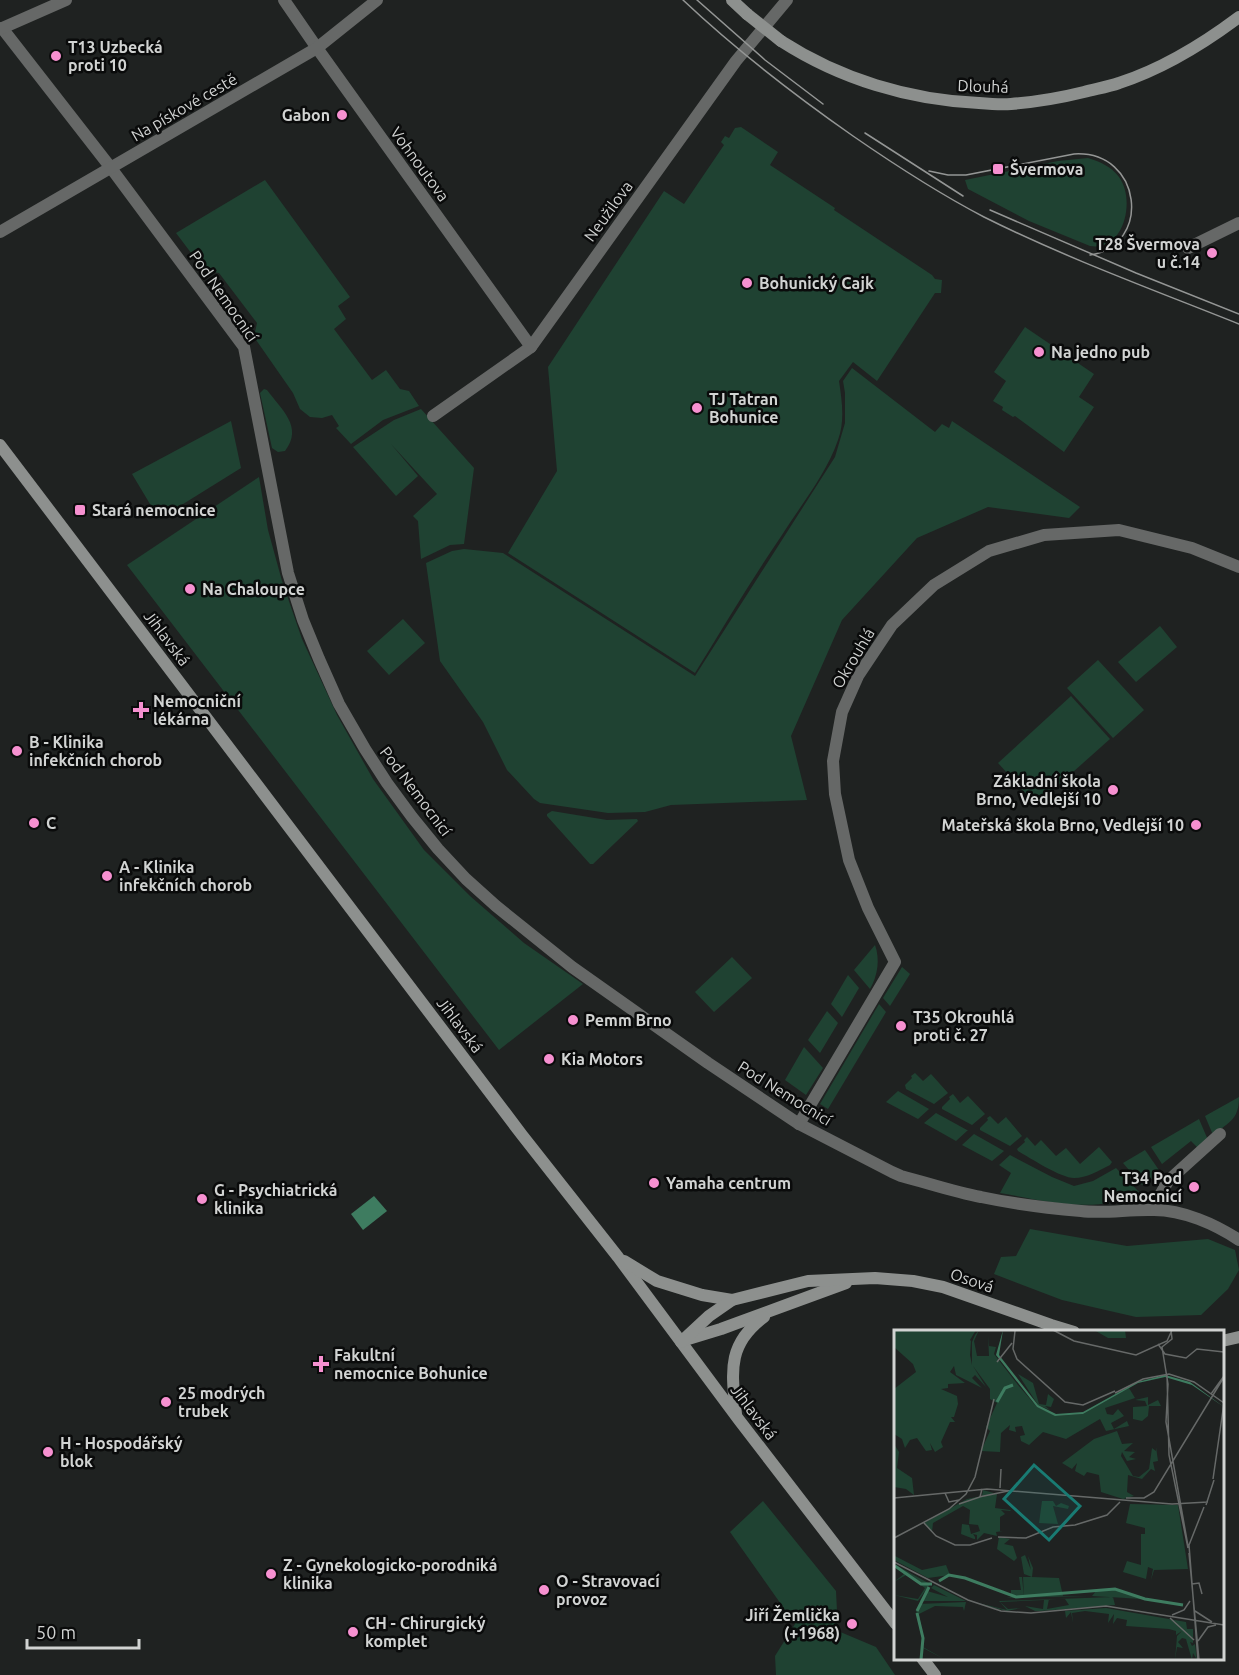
<svg xmlns="http://www.w3.org/2000/svg" width="1239" height="1675" viewBox="0 0 1239 1675" font-family="Ubuntu,sans-serif">
<style>
.green{fill:#1f4232}
.water{fill:#3e7c60}
.lines{fill:none;stroke-linecap:round;stroke-linejoin:round}
.street{stroke:#666867;stroke-width:12}
.secondary{stroke:#8d908e;stroke-width:12}
.tram{stroke:#949695;stroke-width:1.5}
.secondary-bridge{stroke:#8d908e;stroke-width:12}
.poi-dot{fill:#f690d0;stroke:#0a0b0b;stroke-width:2}
.labels{text-anchor:middle;stroke-width:5;stroke-linejoin:round;paint-order:stroke}
.poi-label{font-size:16px;font-weight:bold;fill:#d1d3d2;stroke:#0a0b0b;text-anchor:start}
.street-label{font-size:16px;fill:#d1d3d2;stroke:#0a0b0b}
.inset-river{fill:none;stroke:#3e7c60;stroke-width:3}
.inset-road{fill:none;stroke:#666968;stroke-width:1.5}
.view{fill:#197b73;fill-opacity:0.15;stroke:#197b73;stroke-width:3}
.inset-edge{fill:none;stroke:#d1d3d2;stroke-width:3}
</style>
<rect width="100%" height="100%" fill="#1f2221"/>
<!-- green -->
<g class="green">
<path d="M741,127L778,152L770,165L835,208L834,210L932,275L935,279L942,280L941,293H935L877,381L853,362L839,381C842,401 845,421 838,440C826,475 800,506 780,538C750,582 723,628 695,673L508,553L557,471L548,367L664,191L684,204L724,145L721,142L725,136L729,138L735,128Z"/>
<path d="M1088,158C1100,162 1111,166 1119,177C1136,200 1124,252 1090,246L1029,221L968,189L965,180L1058,161Z"/>
<polygon points="265,180 350,297 338,306 346,319 334,329 372,380 386,370 400,389 409,391 419,406 383,420 351,444 336,428 339,426 332,415 322,418 310,417 300,409 293,393 254,337 257,323 219,273 204,270 176,233"/>
<polygon points="1025,327 1094,374 1079,397 1094,407 1064,452 1015,416 1013,417 1002,410 1003,407 993,401 1006,381 994,372"/>
<polygon points="852,368 935,432 942,424 949,428 952,421 1080,507 1069,518 988,507 917,538 842,620 791,736 807,800 671,805 645,812 608,813 540,803 534,799 507,770 483,722 440,661 426,563 452,551 464,549 503,553 695,676 835,457 845,423 845,393 843,381"/>
<path d="M264,389L267,390C281,409 304,427 285,451L278,452L272,448L260,393Z"/>
<polygon points="421,409 474,468 464,544 450,545 421,559 418,521 413,516 437,494 391,444 418,476 396,496 353,447 394,420"/>
<polygon points="231,421 241,468 159,519 132,474"/>
<polygon points="259,477 268,530 282,581 302,639 337,715 373,779 424,850 470,896 524,943 583,984 499,1050 127,565"/>
<polygon points="403,619 425,643 389,675 367,651"/>
<polygon points="1160,626 1177,647 1136,682 1118,662"/>
<polygon points="1098,660 1144,710 1113,738 1067,688"/>
<polygon points="1071,696 1110,739 1036,805 998,763"/>
<polygon points="552,811 607,820 637,819 638,821 593,864 590,864 547,816 547,814"/>
<path d="M875,945C880,959 878,975 870,989L854,970Z"/>
<polygon points="732,957 752,978 714,1012 695,992"/>
<polygon points="902,967 910,974 890,1006 883,998"/>
<polygon points="848,975 859,988 842,1017 831,1004"/>
<polygon points="879,1004 886,1012 828,1109 820,1104"/>
<polygon points="827,1011 838,1023 820,1053 808,1040"/>
<polygon points="804,1047 823,1068 806,1095 785,1080"/>
<polygon points="915,1073 923,1081 931,1074 948,1093 934,1104 906,1089 905,1085 912,1078 911,1076"/>
<polygon points="898,1091 929,1109 918,1119 886,1102"/>
<polygon points="953,1094 960,1103 968,1096 985,1114 972,1125 942,1109 942,1107 950,1099 949,1097"/>
<path d="M1239,1097C1239,1120 1229,1122 1213,1135L1205,1116Z"/>
<polygon points="936,1113 967,1130 968,1130 956,1141 924,1123"/>
<polygon points="990,1116 998,1124 1006,1117 1022,1136 1010,1146 980,1130 980,1128 988,1120 987,1118"/>
<polygon points="1199,1119 1208,1140 1198,1148 1191,1141 1162,1164 1151,1147"/>
<polygon points="974,1134 1004,1151 992,1161 962,1145"/>
<path d="M1027,1137L1035,1146L1041,1140L1056,1156L1066,1148L1080,1164L1099,1147L1112,1162L1110,1165C1098,1171 1087,1178 1074,1178C1061,1178 1030,1158 1018,1151L1017,1149L1025,1142L1024,1140Z"/>
<polygon points="1145,1150 1161,1173 1142,1185 1123,1163"/>
<path d="M1010,1155L1052,1177L1074,1186L1093,1181L1116,1168L1140,1193C1131,1196 1122,1200 1113,1202C1078,1210 1034,1199 1000,1193L1011,1173L999,1165Z"/>
<polygon points="1030,1229 1127,1246 1208,1239 1235,1250 1239,1270 1228,1289 1201,1315 1136,1317 1062,1300 994,1274 1001,1257 1016,1256"/>
<polygon points="763,1501 836,1591 838,1631 876,1647 895,1675 776,1675 775,1656 795,1624 730,1532"/>
</g>
<!-- water -->
<polygon class="water" points="374,1196 387,1211 363,1230 351,1214"/>
<g class="lines">
<!-- street -->
<g class="street">
<polyline points="284,0 317,48 531,347"/>
<path d="M2,28L111,168L244,347L288,573L303,620L319,659L339,704L365,749L387,783L412,817L438,849L466,879L496,906L572,967L708,1063L799,1124L892,1172L901,1176C928,1183 954,1192 981,1197C1014,1204 1047,1208 1081,1211C1105,1214 1129,1209 1154,1210C1183,1210 1215,1224 1239,1240"/>
<polyline points="0,29 66,0"/>
<polyline points="0,232 317,48 377,0"/>
<polyline points="1188,248 1239,223"/>
<polyline points="433,416 531,347 736,61 787,0"/>
<polyline points="799,1124 895,962 868,908 849,860 835,794 833,761 842,712 858,676 892,625 934,585 989,551 1044,535 1119,530 1192,548 1239,567"/>
<polyline points="1156,1210 1159,1197 1168,1181 1220,1134"/>
</g>
<!-- secondary -->
<g class="secondary">
<polyline points="732,0 747,14"/>
<path d="M781,41C840,79 909,100 979,103C990,104 1001,105 1011,104C1035,102 1060,98 1084,92C1095,89 1108,87 1119,83C1162,69 1203,44 1239,17"/>
<polyline points="0,445 522,1135 618,1257 739,1420 896,1624"/>
<polyline points="624,1261 657,1281 702,1295 732,1300"/>
<polyline points="685,1340 721,1329 846,1283"/>
<polyline points="1222,1341 1239,1337"/>
<polyline points="681,1342 709,1316 732,1300 808,1281 875,1278 913,1281 943,1287 1051,1325 1074,1332"/>
<path d="M736,1414C732,1373 726,1345 764,1317"/>
<polyline points="922,1658 935,1675"/>
</g>
<!-- tram -->
<g class="tram">
<path d="M683,0C736,50 793,94 853,136C895,165 938,193 984,217C1066,258 1154,290 1239,324"/>
<polyline points="697,0 765,60 823,104"/>
<polyline points="865,133 963,196"/>
<path d="M929,171L948,175H966L1074,154C1143,150 1152,246 1090,255"/>
<polyline points="990,210 1136,273 1239,314"/>
</g>
<!-- secondary-bridge -->
<polyline class="secondary-bridge" points="747,14 781,41"/>
</g>
<!-- markers -->
<g class="poi-dot">
<circle cx="56" cy="56" r="6"/>
<circle cx="342" cy="115" r="6"/>
<rect x="992" y="163" width="12" height="12" rx="3"/>
<circle cx="1212" cy="253" r="6"/>
<circle cx="747" cy="283" r="6"/>
<circle cx="1039" cy="352" r="6"/>
<circle cx="697" cy="408" r="6"/>
<rect x="74" y="504" width="12" height="12" rx="3"/>
<circle cx="190" cy="589" r="6"/>
<path d="M138 701h6v6h6v6h-6v6h-6v-6h-6v-6h6z"/>
<circle cx="17" cy="751" r="6"/>
<circle cx="1113" cy="790" r="6"/>
<circle cx="34" cy="823" r="6"/>
<circle cx="1196" cy="825" r="6"/>
<circle cx="107" cy="876" r="6"/>
<circle cx="573" cy="1020" r="6"/>
<circle cx="901" cy="1026" r="6"/>
<circle cx="549" cy="1059" r="6"/>
<circle cx="654" cy="1183" r="6"/>
<circle cx="1194" cy="1187" r="6"/>
<circle cx="202" cy="1199" r="6"/>
<path d="M318 1355h6v6h6v6h-6v6h-6v-6h-6v-6h6z"/>
<circle cx="166" cy="1402" r="6"/>
<circle cx="48" cy="1452" r="6"/>
<circle cx="271" cy="1574" r="6"/>
<circle cx="544" cy="1590" r="6"/>
<circle cx="852" cy="1624" r="6"/>
<circle cx="353" cy="1632" r="6"/>
</g>
<g class="labels">
<!-- poi labels -->
<g class="poi-label">
<text x="68" y="53">T13 Uzbecká<tspan x="68" dy="18">proti 10</tspan></text>
<text x="330" y="121" text-anchor="end">Gabon</text>
<text x="1010" y="175">Švermova</text>
<text x="1200" y="250" text-anchor="end">T28 Švermova<tspan x="1200" dy="18">u č.14</tspan></text>
<text x="759" y="289">Bohunický Cajk</text>
<text x="1051" y="358">Na jedno pub</text>
<text x="709" y="405">TJ Tatran<tspan x="709" dy="18">Bohunice</tspan></text>
<text x="92" y="516">Stará nemocnice</text>
<text x="202" y="595">Na Chaloupce</text>
<text x="153" y="707">Nemocniční<tspan x="153" dy="18">lékárna</tspan></text>
<text x="29" y="748">B - Klinika<tspan x="29" dy="18">infekčních chorob</tspan></text>
<text x="1101" y="787" text-anchor="end">Základní škola<tspan x="1101" dy="18">Brno, Vedlejší 10</tspan></text>
<text x="46" y="829">C</text>
<text x="1184" y="831" text-anchor="end">Mateřská škola Brno, Vedlejší 10</text>
<text x="119" y="873">A - Klinika<tspan x="119" dy="18">infekčních chorob</tspan></text>
<text x="913" y="1023">T35 Okrouhlá<tspan x="913" dy="18">proti č. 27</tspan></text>
<text x="585" y="1026">Pemm Brno</text>
<text x="561" y="1065">Kia Motors</text>
<text x="1182" y="1184" text-anchor="end">T34 Pod<tspan x="1182" dy="18">Nemocnicí</tspan></text>
<text x="666" y="1189">Yamaha centrum</text>
<text x="214" y="1196">G - Psychiatrická<tspan x="214" dy="18">klinika</tspan></text>
<text x="334" y="1361">Fakultní<tspan x="334" dy="18">nemocnice Bohunice</tspan></text>
<text x="178" y="1399">25 modrých<tspan x="178" dy="18">trubek</tspan></text>
<text x="60" y="1449">H - Hospodářský<tspan x="60" dy="18">blok</tspan></text>
<text x="283" y="1571">Z - Gynekologicko-porodniká<tspan x="283" dy="18">klinika</tspan></text>
<text x="556" y="1587">O - Stravovací<tspan x="556" dy="18">provoz</tspan></text>
<text x="840" y="1621" text-anchor="end">Jiří Žemlička<tspan x="840" dy="18">(+1968)</tspan></text>
<text x="365" y="1629">CH - Chirurgický<tspan x="365" dy="18">komplet</tspan></text>
</g>
<!-- street labels -->
<g class="street-label">
<text transform="translate(983 86) rotate(2)" y="6">Dlouhá</text>
<text transform="translate(184 107) rotate(-30)" y="6">Na pískové cestě</text>
<text transform="translate(420 164) rotate(54)" y="6">Vohnoutova</text>
<text transform="translate(608 211) rotate(-54)" y="6">Neužilova</text>
<text transform="translate(224 296) rotate(55)" y="6">Pod Nemocnicí</text>
<text transform="translate(167 638) rotate(53)" y="6">Jihlavská</text>
<text transform="translate(853 658) rotate(-59)" y="6">Okrouhlá</text>
<text transform="translate(416 791) rotate(53)" y="6">Pod Nemocnicí</text>
<text transform="translate(460 1025) rotate(53)" y="6">Jihlavská</text>
<text transform="translate(785 1093) rotate(32)" y="6">Pod Nemocnicí</text>
<text transform="translate(972 1280) rotate(19)" y="6">Osová</text>
<text transform="translate(754 1412) rotate(53)" y="6">Jihlavská</text>
</g>
</g>
<!-- overview -->
<g transform="translate(894 1330)">
<rect width="330" height="330" fill="#1f2221"/>
<path d="M0,0H82L76,10L77,11L76,25L78,35V12L81,5L85,0L80,11L83,26H95L94,5L95,16L102,17L100,24L124,55L143,77L163,86L189,84L235,58L241,68L211,78L213,84L219,85L224,79L230,86L217,93L220,99L233,91L235,96L212,101L206,89L172,109L149,102L135,115L127,111L126,106L131,105L128,96L121,97L122,102L115,100L116,95L107,103L106,122L87,121L96,101L92,97L103,73L96,69V59L79,36L92,57L81,45L78,48L88,58L62,45L60,36L56,42L71,53L54,54V58L47,59L63,66L64,74L60,87H57L61,92H56L47,112L49,117L41,122L36,113L38,120L32,121L23,108L16,110L11,118L8,109L0,104V59L22,42L19,34L0,17ZM200,0H231L232,8H214ZM124,44L139,53L145,74L152,75L154,64L160,69L157,77L151,76L156,80L144,75ZM254,67V75L264,70L267,76H255L254,86L248,91L239,89V77L253,76L251,71L241,70ZM223,101L228,114L239,113L230,121L241,122L235,127L242,129L233,131L228,122L227,126L239,146L245,147L255,139L258,118L262,121V117L264,131L259,132L261,141L257,139L248,149L234,145L233,162L240,166L229,169L207,162L205,145L193,142L190,146L181,141L183,133L178,139L168,133L200,109ZM0,114L5,122L3,138L18,148L20,165L12,159L0,157ZM89,160L103,164L101,178L116,180L117,181L107,180L111,184L106,187V201H109L102,202L103,206L90,203L83,210V205L79,204L81,207V209H80L67,204L68,194L75,195L77,204L86,201L84,195L75,194L76,180L69,176L39,193L38,202L30,193L73,169L88,166ZM148,171H159L162,176L167,173L175,176L174,179L159,176L164,194L145,193ZM236,174L284,175L294,239L260,240L257,250L259,239L254,237L252,249L229,242L233,231L247,235V204H251V198L232,193ZM105,207L116,209L110,214L119,216L123,228L120,231L103,219ZM131,225L137,240L134,226L139,238L138,247L165,248L169,266H194L112,268L122,267L117,266V260H127L125,247H128L130,267L129,247H138L130,244L127,227ZM1,226L28,240L52,235L56,245L34,248L0,230ZM0,234L36,254L24,271L0,265L24,269L31,258L12,245L0,252L10,244ZM40,255L72,271H26L34,258L33,261L54,267L37,258ZM203,260H226L249,269L198,266ZM219,267L221,275L147,281H141L131,276L149,279L150,270L106,272L114,279L127,278L113,281L93,276L80,272L113,280L105,271ZM155,269H171L175,275L153,279ZM72,272L70,281L69,277L41,276L25,284L29,309V317L50,329L29,318L26,330L28,310L22,281L25,274ZM212,278L292,292L293,299H299V313L296,312L298,316L301,314L303,330L299,323L298,330L292,309L288,308L284,312L289,318L283,317L281,330L283,306L288,301L282,305V301L275,299L232,296L233,290L223,288L219,294L220,284L214,293L215,284L191,281L178,283L179,293L177,282L172,288L171,281Z" fill="#1f4232" fill-rule="evenodd"/>
<path d="M109,0L105,25L144,75L162,84L189,82L243,52L271,45L296,52L330,77L298,55L271,47L244,53L189,84L161,86L143,77L102,25Z" fill="#3e7c60"/>
<path class="inset-river" d="M103,72L111,58L119,55M1,236L27,254H38M45,251L55,245L71,248L122,267L221,259L251,269L289,275M23,281L35,257M23,283L29,308L27,330"/>
<path class="inset-road" d="M159,0L180,11L242,25L273,11L278,0M277,0L278,9L268,17L274,54L272,92L294,216M121,1L119,19L123,29L171,72L189,75L221,61M264,14L271,24L292,28L303,19L330,22M103,32L118,13M273,44L275,125L294,218M221,63L249,49L275,44L300,52L330,73M317,64L330,46M319,149L330,73M106,158L107,139M51,163L55,172L65,170M85,167L114,161M0,168L93,159L278,174L314,172M232,168H250L260,162L330,47M65,174L86,167L88,159M312,175L320,150M30,193L42,206L61,215H76L98,208M104,207L132,208L159,197L181,195L213,185L226,172M0,208L55,179L72,164L81,147L100,69M295,223L305,330M0,232L74,270L107,281L137,283L212,276L330,295M298,254L305,253L308,264M301,281L318,292M278,285L290,280L296,271M276,288L300,310M304,311L314,297L322,295M304,330L295,215L310,177"/>
<path class="view" d="M140,135L186,176L155,210L110,169Z"/>
<rect width="330" height="330" class="inset-edge"/>
</g>
<!-- scale -->
<path d="M27 1639v9h112v-9" fill="none" stroke="#d1d3d2" stroke-width="3"/>
<text x="36" y="1639" font-size="18" fill="#d1d3d2" stroke="#0a0b0b" stroke-width="4.5" paint-order="stroke">50 m</text>
</svg>
